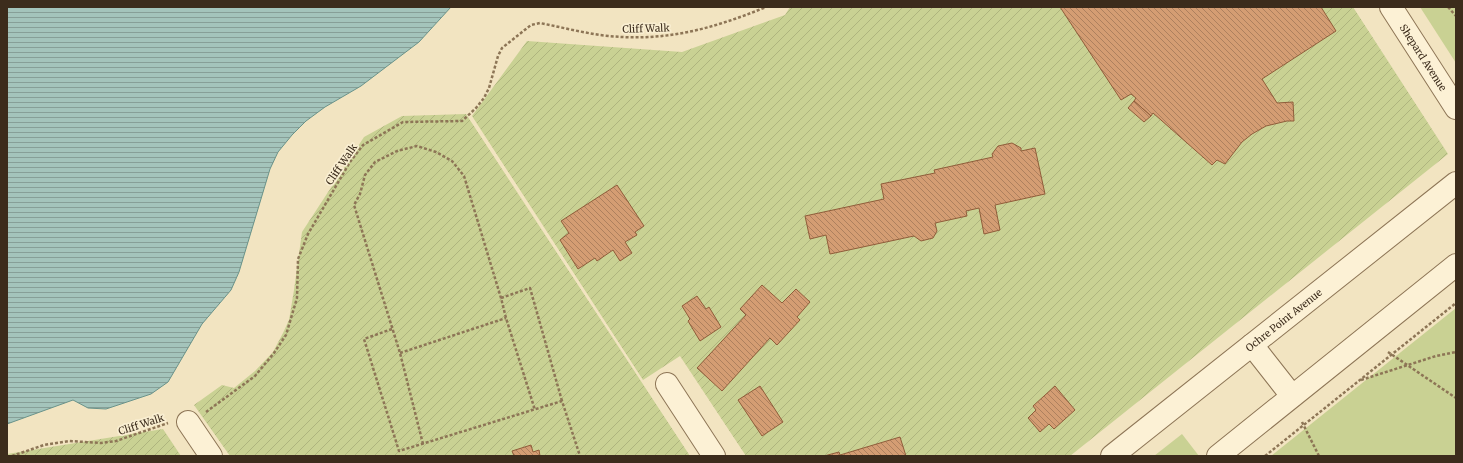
<svg xmlns="http://www.w3.org/2000/svg" width="1463" height="463" viewBox="0 0 1463 463" font-family="Merriweather,serif">
<style>
.green{fill:#c9d193}
.garden{fill:url(#garden-furrows)}
.water{fill:url(#water-rules);stroke:#6a938a}
.building{fill:url(#building-back-hatch);stroke:#8f5d3a}
.lines{fill:none;stroke-linecap:round;stroke-linejoin:round}
.minor-casing{stroke:#8d7556;stroke-width:24}
.path{stroke:#8d7556;stroke-width:2.5;stroke-dasharray:3 2;stroke-linecap:butt}
.minor{stroke:#fcf1d5;stroke-width:22}
.labels{text-anchor:middle;stroke-width:3.5;stroke-linejoin:round;paint-order:stroke}
.street-label{font-size:10px;fill:#3c2c1c;stroke:#f9eed1}
</style>
<defs>
<pattern id="garden-furrows" width="10" height="10" patternUnits="userSpaceOnUse"><rect width="10" height="10" fill="#c9d193"/><path d="M-1 1l2-2M0 10L10 0M9 11l2-2" fill="none" stroke="#aeb47e"/></pattern>
<pattern id="water-rules" width="6" height="5" patternUnits="userSpaceOnUse"><rect width="6" height="5" fill="#a4c4bb"/><path d="M0 2.5h6" fill="none" stroke="#879f97"/></pattern>
<pattern id="building-back-hatch" width="6" height="6" patternUnits="userSpaceOnUse"><rect width="6" height="6" fill="#d49d73"/><path d="M-1 5l2 2M0 0l6 6M5-1l2 2" fill="none" stroke="#ad805e"/></pattern>
</defs>
<rect width="100%" height="100%" fill="#f2e4c1"/>
<!-- green -->
<g class="green">
<polygon points="1420,7 1456,7 1456,63"/>
<polygon points="1456,308 1456,456 1271,456"/>
<polygon points="1182,434 1199,456 1154,456"/>
</g>
<!-- garden -->
<g class="garden">
<polygon points="790,7 1353,7 1448,154 1070,456 746,456 680,356 643,380 472,116 527,41 682,52 785,15"/>
<polygon points="466,114 690,456 230,456 194,405 222,385 234,388 255,371 273,352 283,333 289,320 294,290 302,232 364,137 402,116"/>
<polygon points="163,429 181,456 7,456 7,454"/>
</g>
<!-- water -->
<polygon class="water" points="7,7 451,7 419,42 361,86 325,107 306,121 292,135 278,152 270,169 239,272 231,290 202,324 168,382 151,394 106,409 88,408 73,400 7,424"/>
<!-- building -->
<g class="building">
<polygon points="1060,7 1321,7 1336,31 1262,79 1277,103 1293,102 1294,121 1287,121 1266,126 1252,134 1242,142 1225,164 1217,160 1212,165 1153,113 1151,116 1134,101 1136,98 1131,94 1121,100"/>
<polygon points="1134,101 1151,116 1144,122 1128,108"/>
<polygon points="1012,143 1021,148 1021,151 1035,148 1045,194 995,205 1000,230 984,234 979,208 966,211 967,216 935,223 937,231 933,238 921,241 914,236 830,254 826,235 810,239 805,216 884,199 881,184 935,173 934,170 993,157 992,154 998,146"/>
<polygon points="617,185 644,226 635,232 637,235 625,242 632,253 620,261 613,250 597,261 595,258 578,269 560,240 569,233 561,221"/>
<polygon points="762,285 782,303 796,289 810,302 797,317 800,320 777,345 770,338 722,391 697,368 746,315 740,309"/>
<polygon points="697,296 706,309 709,307 721,327 700,341 688,321 690,319 682,306"/>
<polygon points="760,386 783,422 762,436 738,400"/>
<polygon points="1055,386 1075,410 1054,429 1049,424 1040,432 1028,418 1036,410 1033,406"/>
<polygon points="900,437 906,456 824,456 839,452 840,455"/>
<polygon points="531,445 533,452 539,450 540,456 514,456 512,451"/>
</g>
<g class="lines">
<!-- minor casing -->
<g class="minor-casing">
<g id="minor">
<path id="s1" d="M1391,7L1456,108"/>
<polyline points="1252,345 1292,396"/>
<polyline points="667,384 714,456"/>
<polyline points="188,422 211,456"/>
<path id="s2" d="M1112,456L1456,183"/>
<polyline points="1218,456 1456,265"/>
</g>
</g>
<!-- path -->
<g class="path">
<polyline points="1448,7 1456,16"/>
<polyline points="501,298 530,288 562,401"/>
<polyline points="392,329 364,339 399,451 562,401 580,456"/>
<polyline points="1388,352 1456,398"/>
<polyline points="400,353 506,318"/>
<polyline points="1361,380 1436,356 1456,352"/>
<path d="M206,412L255,376L274,353L286,335L297,298L298,259L308,234L350,162L363,145L403,122L462,121L476,108L484,98L489,88L498,56L502,48L531,25L540,23C560,27 580,32 600,35C661,43 710,30 766,7"/>
<polyline points="1302,422 1319,456"/>
<polyline points="423,444 400,353 354,205 360,194 365,175 375,162 397,151 417,146 436,152 452,161 464,176 501,298 506,318 535,410"/>
<polyline points="12,456 44,445 69,441 101,443 116,441 168,423"/>
<polyline points="1265,456 1456,303"/>
</g>
<!-- minor -->
<use href="#minor" class="minor"/>
</g>
<g class="labels">
<!-- street labels -->
<g class="street-label">
<text transform="translate(646 28) rotate(-2)" y="4">Cliff Walk</text>
<text dy="4" stroke="none"><textPath href="#s1" startOffset="60">Shepard Avenue</textPath></text>
<text transform="translate(341 164) rotate(-56)" y="4">Cliff Walk</text>
<text dy="4" stroke="none"><textPath href="#s2" startOffset="219">Ochre Point Avenue</textPath></text>
<text transform="translate(141 424) rotate(-18)" y="4">Cliff Walk</text>
</g>
</g>
<!-- border -->
<rect width="1463" height="463" fill="none" stroke="#3c2c1c" stroke-width="16"/>
</svg>
